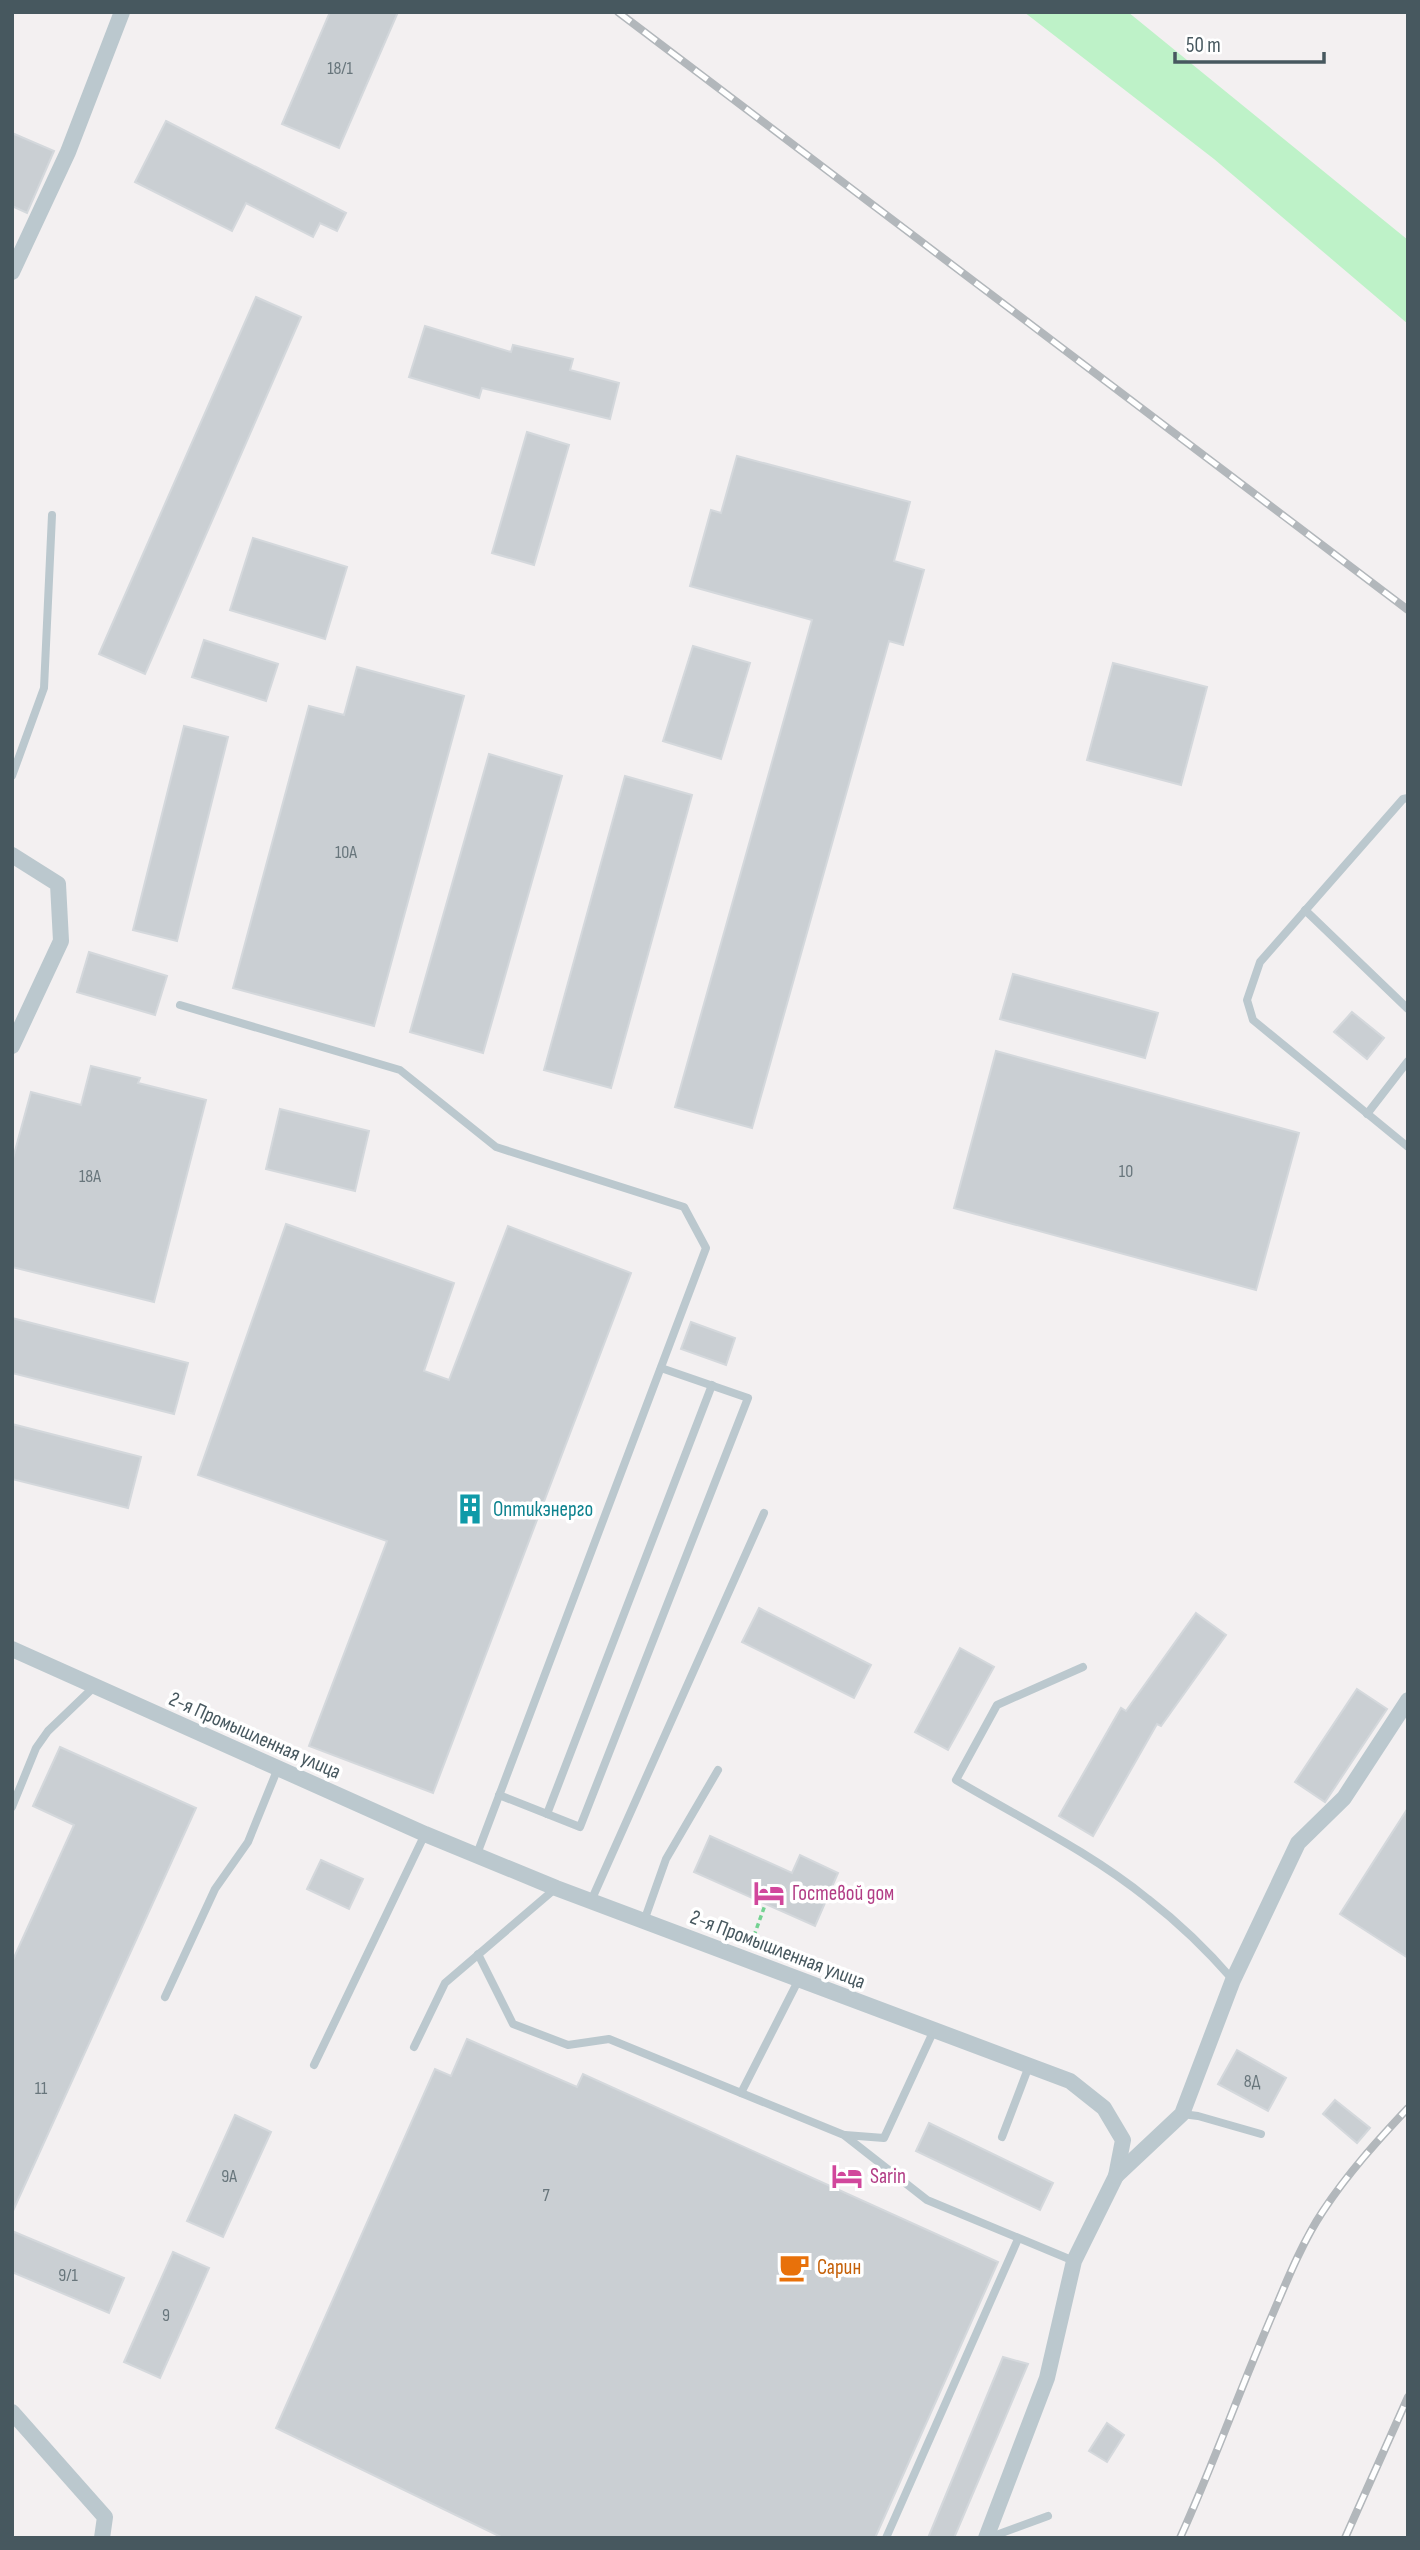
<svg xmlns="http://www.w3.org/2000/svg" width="1420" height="2550" viewBox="0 0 1420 2550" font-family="'Sofia Sans Condensed',sans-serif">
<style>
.green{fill:#bef2c8}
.building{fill:#cacfd3;stroke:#d4d8dc;stroke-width:2}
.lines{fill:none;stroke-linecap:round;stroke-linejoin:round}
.path{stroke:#74d292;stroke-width:3.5;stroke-dasharray:5 3.5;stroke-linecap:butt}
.lane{stroke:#bbc8ce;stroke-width:8}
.street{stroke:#bbc8ce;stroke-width:16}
.rail-casing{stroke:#b2b7bb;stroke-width:8}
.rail{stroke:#fff;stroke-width:5;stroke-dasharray:16;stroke-linecap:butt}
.labels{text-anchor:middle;stroke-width:7;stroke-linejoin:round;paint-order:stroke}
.number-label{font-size:18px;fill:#68767c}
.culture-label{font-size:21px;fill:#0d838f;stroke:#fff;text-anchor:start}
.street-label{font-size:21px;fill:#47585f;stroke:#fff}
.hotel-label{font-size:21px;fill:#b23c85;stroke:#fff;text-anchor:start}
.food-label{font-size:21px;fill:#c56008;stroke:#fff;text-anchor:start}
</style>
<rect width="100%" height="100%" fill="#f3f0f1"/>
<!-- green -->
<polygon class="green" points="1024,12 1128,12 1408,240 1408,324 1214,159"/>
<!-- building -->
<g class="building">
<polygon points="330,12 398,12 339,148 282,124"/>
<polygon points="166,121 346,213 337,231 320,223 313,237 246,203 232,231 135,182"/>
<polygon points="12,133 54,151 27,213 12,206"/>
<polygon points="256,297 301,317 145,674 99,654"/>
<polygon points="425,326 511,352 513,345 573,359 570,370 619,383 610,419 482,388 479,398 409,377"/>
<polygon points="527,432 569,445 534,565 492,553"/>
<polygon points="737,456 910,502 894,561 924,570 903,645 889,641 752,1128 675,1107 812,620 690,586 711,510 721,513"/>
<polygon points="253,538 347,567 325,639 230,610"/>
<polygon points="204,640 278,664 266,701 192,677"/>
<polygon points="693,646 750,663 721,759 663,741"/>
<polygon points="1113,663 1207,687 1181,785 1087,760"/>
<polygon points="357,667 464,696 374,1026 233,988 309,706 344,715"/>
<polygon points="184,726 228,737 177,941 133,930"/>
<polygon points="489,754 562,776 483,1053 410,1032"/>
<polygon points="625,776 692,795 611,1088 544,1070"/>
<polygon points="89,952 167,976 155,1015 77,992"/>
<polygon points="1013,974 1158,1013 1145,1058 1000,1019"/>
<polygon points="1352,1012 1384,1038 1367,1059 1334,1032"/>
<polygon points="996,1051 1299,1133 1256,1290 954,1208"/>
<polygon points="91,1066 140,1078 138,1083 206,1100 154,1302 12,1267 12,1162 31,1092 81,1105"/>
<polygon points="280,1109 369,1131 355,1191 266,1169"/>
<polygon points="286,1224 454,1283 424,1371 449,1380 508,1226 631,1273 433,1793 309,1746 387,1541 198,1475"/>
<polygon points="12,1318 188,1363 174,1414 12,1373"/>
<polygon points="691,1322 735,1338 726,1365 681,1349"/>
<polygon points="12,1424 141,1457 128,1508 12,1479"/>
<polygon points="759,1608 871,1665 854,1698 742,1642"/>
<polygon points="1196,1613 1226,1635 1161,1726 1157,1724 1093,1836 1059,1816 1121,1708 1126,1711"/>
<polygon points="960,1648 994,1667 948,1750 915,1732"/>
<polygon points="1357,1689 1387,1709 1325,1802 1295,1782"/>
<polygon points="60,1747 196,1808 12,2213 12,1962 74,1825 33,1806"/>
<polygon points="1408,1808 1408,1958 1340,1914"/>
<polygon points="710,1836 792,1873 800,1855 838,1873 815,1926 694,1872"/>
<polygon points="321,1860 363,1879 349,1909 307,1889"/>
<polygon points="467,2039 577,2087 583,2074 998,2262 875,2538 503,2538 276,2428 435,2069 451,2076"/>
<polygon points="1237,2050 1286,2078 1268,2111 1218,2084"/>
<polygon points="1335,2100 1370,2128 1357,2143 1323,2114"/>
<polygon points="235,2115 271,2132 223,2237 187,2221"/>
<polygon points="929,2123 1053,2183 1040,2210 916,2151"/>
<polygon points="12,2231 124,2278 109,2313 12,2272"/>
<polygon points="173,2252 209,2268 160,2378 124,2362"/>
<polygon points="1003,2357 1028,2364 954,2538 928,2538"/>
<polygon points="1107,2423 1124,2435 1107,2462 1089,2451"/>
</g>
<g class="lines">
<!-- path -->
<polyline class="path" points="751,1944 765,1905"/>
<!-- lane -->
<g class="lane">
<polyline points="12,776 44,688 52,515"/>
<polyline points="1408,798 1403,799 1260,962 1247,1000 1253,1020 1408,1147"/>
<polyline points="1305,910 1408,1009"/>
<polyline points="180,1005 400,1070 496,1147 684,1207 706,1248 477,1854"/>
<polyline points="1367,1114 1408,1061"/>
<path d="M1083,1667L997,1705L956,1780C1020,1818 1090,1852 1148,1899C1179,1923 1207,1950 1233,1980"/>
<polyline points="499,1795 580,1827 748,1398 661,1368"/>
<polyline points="12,1807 36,1748 48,1731 95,1686"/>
<polyline points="547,1814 712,1385"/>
<polyline points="591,1901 764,1513"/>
<polyline points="644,1921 666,1859 718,1770"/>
<polyline points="478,1954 513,2024 568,2045 609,2039 844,2135 927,2200 1074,2261"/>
<polyline points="165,1997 215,1889 248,1842 278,1768"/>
<polyline points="414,2047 445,1983 556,1888"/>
<polyline points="314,2065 425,1834"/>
<polyline points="741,2093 799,1979"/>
<polyline points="1182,2114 1198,2116 1261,2134"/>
<polyline points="845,2135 884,2138 934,2030"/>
<polyline points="1002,2137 1029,2066"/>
<polyline points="886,2538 1018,2239"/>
<polyline points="988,2538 1048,2516"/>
</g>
<!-- street -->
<g class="street">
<polyline points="12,272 68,152 122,12"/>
<polyline points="12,855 58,884 61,941 12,1046"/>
<polyline points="12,1649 425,1834 556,1888 1070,2081 1104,2108 1123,2140 1116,2176 1074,2261 1047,2378 986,2538"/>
<polyline points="1116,2176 1182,2114 1233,1980 1298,1843 1344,1798 1408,1700"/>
<polyline points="12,2412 105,2517 102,2538"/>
</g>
<!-- rail casing -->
<g class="rail-casing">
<g id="rail">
<polyline points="618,12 1408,610"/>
<path d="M1180,2538C1214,2463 1241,2386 1274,2311C1288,2278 1303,2241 1323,2211C1348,2173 1378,2140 1408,2108"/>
<polyline points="1345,2538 1408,2397"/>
</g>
</g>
<!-- rail -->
<use href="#rail" class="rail"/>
</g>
<!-- icons -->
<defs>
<g id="building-bare" transform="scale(2.415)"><path d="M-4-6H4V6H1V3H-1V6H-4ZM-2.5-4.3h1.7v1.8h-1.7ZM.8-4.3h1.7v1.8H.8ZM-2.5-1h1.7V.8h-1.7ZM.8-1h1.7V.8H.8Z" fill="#0f9aa8" stroke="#fff" stroke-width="2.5" paint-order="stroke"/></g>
<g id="hotel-bare" transform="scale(2.415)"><path d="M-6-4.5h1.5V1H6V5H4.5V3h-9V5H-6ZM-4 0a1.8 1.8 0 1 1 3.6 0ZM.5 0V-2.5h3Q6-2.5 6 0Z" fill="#d1479c" stroke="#fff" stroke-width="2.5" paint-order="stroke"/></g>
<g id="cafe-bare" transform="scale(2.415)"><path d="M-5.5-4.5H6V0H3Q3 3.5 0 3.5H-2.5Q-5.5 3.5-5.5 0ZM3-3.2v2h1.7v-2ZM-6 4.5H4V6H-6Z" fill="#e8710a" stroke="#fff" stroke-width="2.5" paint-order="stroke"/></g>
</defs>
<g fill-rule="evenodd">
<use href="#building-bare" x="470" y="1509"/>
<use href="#hotel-bare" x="769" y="1893"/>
<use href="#hotel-bare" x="847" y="2176"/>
<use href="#cafe-bare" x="794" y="2267"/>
</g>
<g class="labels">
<!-- number labels -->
<g class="number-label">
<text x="340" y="74">18/1</text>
<text x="346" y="858">10А</text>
<text x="1126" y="1177">10</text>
<text x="90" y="1182">18А</text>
<text x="1252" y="2087">8Д</text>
<text x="41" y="2094">11</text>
<text x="229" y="2182">9А</text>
<text x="546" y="2201">7</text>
<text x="68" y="2281">9/1</text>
<text x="166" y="2321">9</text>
</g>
<!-- culture labels -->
<g class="culture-label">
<text x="493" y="1516">Оптикэнерго</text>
</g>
<!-- street labels -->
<g class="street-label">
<text transform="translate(255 1735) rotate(24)" y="7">2-я Промышленная улица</text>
<text transform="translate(778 1949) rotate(21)" y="7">2-я Промышленная улица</text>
</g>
<!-- hotel labels -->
<g class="hotel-label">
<text x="792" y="1900">Гостевой дом</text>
<text x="870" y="2183">Sarin</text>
</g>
<!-- food labels -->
<g class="food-label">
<text x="817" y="2274">Сарин</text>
</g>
</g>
<!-- border -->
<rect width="1420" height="2550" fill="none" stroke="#47585f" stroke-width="28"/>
<!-- scale -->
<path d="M1175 52v10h149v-10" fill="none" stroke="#47585f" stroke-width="3.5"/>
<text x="1186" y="52" font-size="21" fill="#47585f" stroke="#ffffff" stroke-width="5" paint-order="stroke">50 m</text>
</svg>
